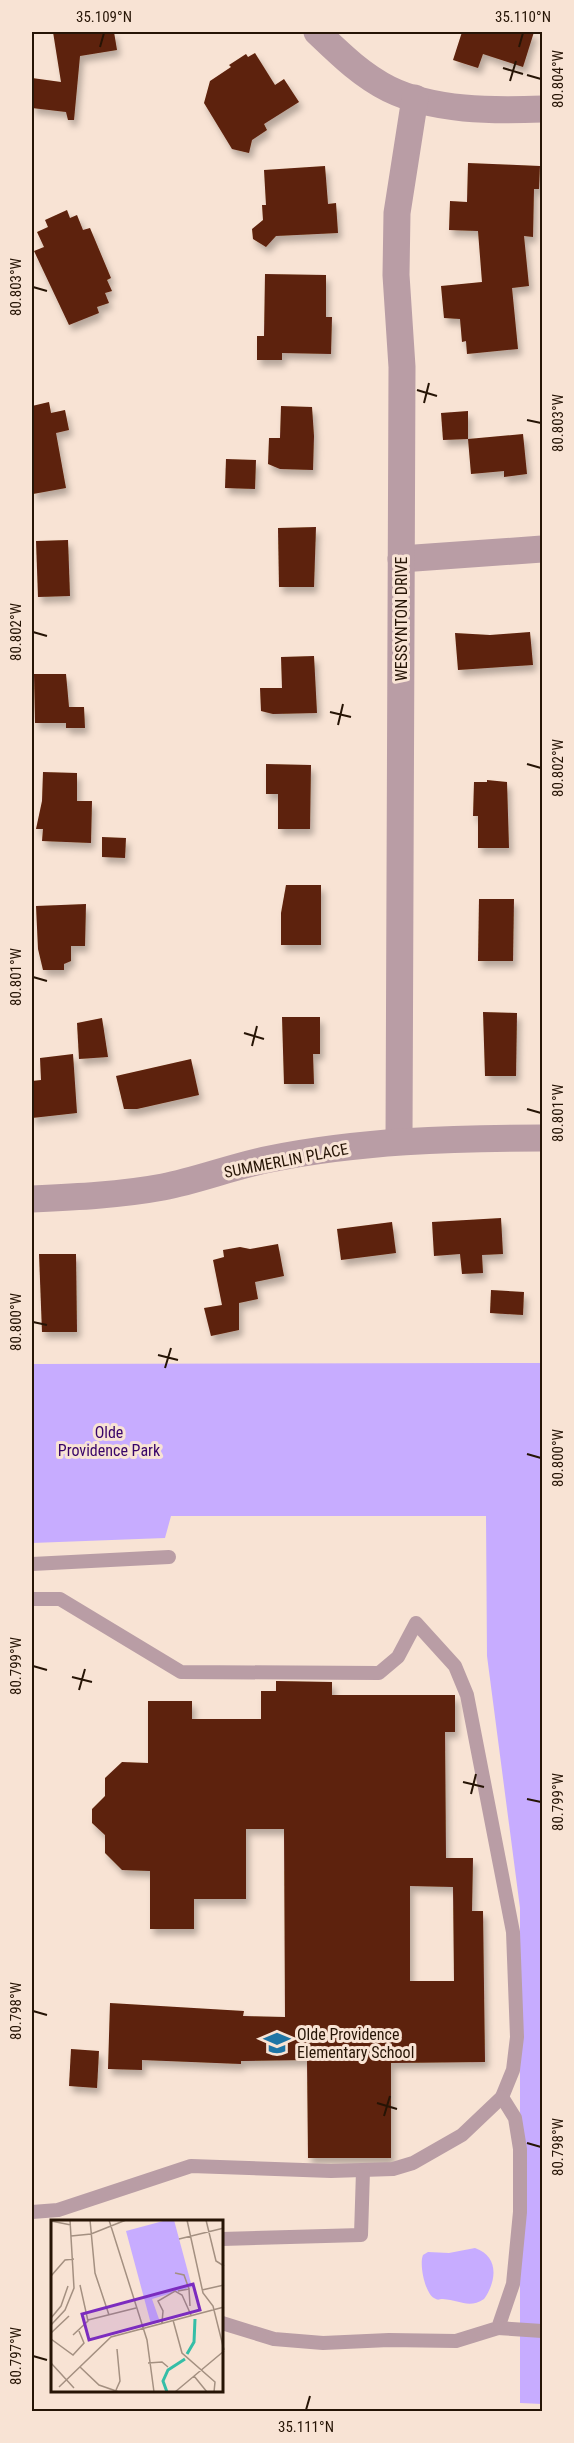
<svg xmlns="http://www.w3.org/2000/svg" width="574" height="2443" viewBox="0 0 574 2443" font-family="'Roboto Condensed',sans-serif">
<style>
.green{fill:#c7acff}
.building{fill:#5d2009;fill-rule:evenodd;filter:url(#shadow)}
.lines{fill:none;stroke-linecap:round;stroke-linejoin:round}
.service{stroke:#b99da5;stroke-width:14}
.minor{stroke:#b99da5;stroke-width:27}
.ticks{fill:none;stroke:#261405;stroke-width:2}
.labels{text-anchor:middle;stroke-width:6;stroke-linejoin:round;paint-order:stroke}
.street-label{font-size:16px;fill:#261405;stroke:#f8e3d4}
.park-label{font-size:16px;fill:#380468;stroke:#f8e3d4}
.poi-label{font-size:16px;fill:#261405;stroke:#f8e3d4;text-anchor:start}
.inset-river{fill:none;stroke:#35bea7;stroke-width:3}
.inset-road{fill:none;stroke:#a49081;stroke-width:1.5}
.view{fill:#7b2cbf;fill-opacity:0.15;stroke:#7b2cbf;stroke-width:3}
.inset-edge{fill:none;stroke:#261405;stroke-width:3}
.neatline{fill:none;stroke:#261405;stroke-width:2}
.ticks-label{font-size:15px;text-anchor:middle;fill:#261405}
</style>
<defs>
<filter id="shadow"><feDropShadow dx="3.5" dy="6" stdDeviation="3" flood-color="#0004"/></filter>
</defs>
<rect width="100%" height="100%" fill="#f8e3d4"/>
<!-- green -->
<g class="green">
<polygon points="542,1363 542,2404 520,2403 520,1908 487,1656 486,1516 171,1516 165,1538 32,1543 32,1364"/>
<path d="M475,2248C499,2256 497,2281 484,2299C469,2309 459,2300 443,2299C438,2299 439,2301 434,2298C425,2293 419,2264 423,2255L428,2252L449,2253Z"/>
</g>
<!-- building -->
<g class="building">
<polygon points="53,32 114,32 117,50 80,56 74,120 68,120 66,112 32,108 32,78 61,82"/>
<polygon points="462,32 534,32 523,67 483,54 478,68 453,60"/>
<polygon points="255,53 275,85 284,79 299,102 264,124 267,130 252,140 249,153 232,149 204,103 210,81 231,67 229,65 246,54 248,57"/>
<polygon points="468,163 540,166 539,189 534,189 533,237 524,236 529,286 512,288 518,349 467,354 466,341 462,342 460,319 444,318 441,286 482,282 478,231 449,230 450,201 467,202"/>
<polygon points="325,166 328,204 336,203 338,233 276,236 266,247 253,239 252,229 263,220 262,205 266,205 264,170"/>
<polygon points="67,210 70,218 77,215 83,230 90,228 111,278 107,280 112,291 105,293 109,303 97,307 99,313 69,325 34,251 44,247 37,232 48,227 45,220"/>
<polygon points="265,274 326,275 326,317 332,317 331,354 282,353 282,360 257,360 257,336 264,336"/>
<polygon points="49,402 51,413 65,410 69,430 56,433 66,488 33,494 32,406"/>
<polygon points="281,406 312,407 314,436 313,470 280,469 268,464 269,438 280,438"/>
<polygon points="468,411 468,439 443,440 441,413"/>
<polygon points="523,434 527,474 504,477 504,471 471,474 468,439"/>
<polygon points="226,459 256,460 255,489 225,488"/>
<polygon points="316,527 314,587 279,587 278,528"/>
<polygon points="68,540 70,596 38,597 36,541"/>
<polygon points="530,632 533,665 458,670 455,633 490,635"/>
<polygon points="314,656 317,713 273,714 261,711 260,688 282,688 281,657"/>
<polygon points="34,674 66,674 69,707 84,707 85,728 66,728 66,723 35,723"/>
<polygon points="266,764 311,765 310,829 278,829 278,794 266,794"/>
<polygon points="43,772 77,773 77,801 92,801 91,843 42,841 43,829 36,829 42,801"/>
<polygon points="487,780 507,782 509,848 478,848 478,816 473,816 474,782 487,782"/>
<polygon points="102,837 126,838 125,858 102,857"/>
<polygon points="286,885 321,885 321,945 281,945 281,913"/>
<polygon points="479,899 514,899 513,961 478,961"/>
<polygon points="86,904 85,946 71,946 71,961 64,964 64,970 43,970 38,949 36,906"/>
<polygon points="483,1012 517,1013 516,1076 485,1076"/>
<polygon points="282,1017 320,1017 320,1054 313,1054 314,1084 284,1084"/>
<polygon points="102,1018 108,1057 79,1059 77,1023"/>
<polygon points="73,1054 77,1113 32,1118 32,1081 41,1080 40,1058"/>
<polygon points="191,1059 199,1095 137,1109 124,1109 116,1076"/>
<polygon points="501,1218 503,1254 482,1255 483,1273 462,1274 460,1254 434,1256 432,1222"/>
<polygon points="392,1222 396,1253 341,1260 337,1229"/>
<polygon points="278,1244 284,1276 255,1282 258,1299 239,1303 239,1330 211,1336 204,1308 222,1305 213,1260 224,1257 223,1250 240,1247 250,1249"/>
<polygon points="39,1254 76,1254 77,1332 42,1332"/>
<polygon points="491,1290 524,1292 523,1315 490,1313"/>
<path d="M276,1681L332,1682V1695H455V1732H445L446,1858H473L472,1911H483L485,2062L391,2063V2158H308L307,2060L241,2061V2064L142,2060V2070L108,2069L110,2003L244,2011L243,2016L285,2017L284,1829H246V1899H194V1929H150V1871L122,1870L105,1853V1835L92,1823V1809L105,1796V1778L122,1762L148,1763V1701H192V1719H261V1691H276ZM410,1886L453,1887L454,1981H410Z"/>
<polygon points="71,2049 99,2051 97,2088 69,2086"/>
</g>
<g class="lines">
<!-- service -->
<g class="service">
<polyline points="32,1564 169,1557"/>
<polyline points="32,1599 60,1599 181,1672 379,1673 398,1657 416,1623 455,1666 467,1695 513,1932 517,2037 513,2070 502,2097 462,2135 413,2163 393,2169 331,2171 191,2166 58,2210 32,2212"/>
<polyline points="222,2239 361,2235 363,2171"/>
<polyline points="222,2323 274,2339 323,2343 389,2340 456,2341 498,2328 513,2284 520,2212 520,2149 515,2118 502,2097"/>
<polyline points="498,2328 542,2331"/>
</g>
<!-- minor -->
<g class="minor">
<path d="M317,32C339,53 361,75 389,89C434,111 493,111 542,109"/>
<polyline points="401,559 542,549"/>
<polyline points="399,1141 402,367 396,275 397,213 415,98"/>
<path d="M32,1199C76,1197 120,1195 163,1187C199,1180 234,1166 270,1159C359,1141 451,1138 542,1138"/>
</g>
</g>
<!-- ticks -->
<path class="ticks" d="M100,47L104,33M519,47L523,33M503,68L523,74M527,75L541,79M510,81L516,61M33,287L47,291M417,390L437,396M424,403L429,383M527,420L541,423M33,632L47,636M330,712L351,717M338,725L343,704M527,764L541,768M33,977L47,981M244,1033L264,1039M252,1046L257,1026M527,1109L541,1113M33,1322L47,1325M158,1355L178,1360M165,1368L171,1348M527,1454L541,1458M33,1666L47,1670M72,1677L92,1682M79,1690L85,1669M463,1782L484,1787M471,1794L476,1774M527,1799L541,1802M33,2011L47,2015M377,2103L397,2109M384,2116L390,2096M527,2143L541,2147M33,2356L47,2360M306,2410L310,2396"/>
<!-- icons -->
<defs>
<g id="school-bare" transform="scale(2.07)"><path d="M0-5L7-2L0 1L-7-2ZM-4 1L0 2.5L4 1V4Q0 6-4 4Z" fill="#1f75a5" stroke="#f8e3d4" stroke-width="2.5" paint-order="stroke"/></g>
</defs>
<g fill-rule="evenodd">
<use href="#school-bare" x="277" y="2043"/>
</g>
<g class="labels">
<!-- street labels -->
<g class="street-label">
<text transform="translate(401 619) rotate(-90)" y="6">WESSYNTON DRIVE</text>
<text transform="translate(286 1160) rotate(-11)" y="6">SUMMERLIN PLACE</text>
</g>
<!-- park labels -->
<g class="park-label">
<text x="109" y="1438">Olde<tspan x="109" dy="18">Providence Park</tspan></text>
</g>
<!-- poi labels -->
<g class="poi-label">
<text x="297" y="2040">Olde Providence<tspan x="297" dy="18">Elementary School</tspan></text>
</g>
</g>
<!-- overview -->
<g transform="translate(51 2220)">
<rect width="172" height="172" fill="#f8e3d4"/>
<path d="M116,0H123L141,67L101,79L109,102L100,104L75,11Z" fill="#c7acff"/>
<path class="inset-river" d="M136,134L143,122L144,99M116,172L112,161L117,150L134,139"/>
<path class="inset-road" d="M39,0L44,53L58,95M58,0L96,120L103,172M136,0L152,73L162,86L173,130M155,0L165,41L173,46M0,1L20,5M20,16L40,14L75,0M128,19L173,8M124,53L133,55L138,69M0,56L14,40L23,39M151,70L173,65M127,71L138,69L139,86M0,98L10,86L17,66M37,100L85,88M122,100L131,133L164,162L163,172M111,103L112,91L107,81L124,71L131,75L140,95M0,105L14,90L23,68L19,0M0,113L18,96M22,115L37,101L29,65M0,119L22,135L33,123L28,111M0,143L23,168M97,143L111,142L117,147M29,147L48,165L68,172M143,156L156,172M8,167L60,117L173,87M65,170L69,161L66,129M124,172L173,131"/>
<path class="view" d="M142,64L149,90L38,120L31,94Z"/>
<rect width="172" height="172" class="inset-edge"/>
</g>
<!-- border -->
<rect width="574" height="2443" fill="none" stroke="#f8e3d4" stroke-width="66"/>
<rect x="33" y="33" width="508" height="2377" class="neatline"/>
<g class="ticks-label">
<text x="104" y="22">35.109°N</text>
<text x="523" y="22">35.110°N</text>
<text transform="translate(558 79) rotate(-90)" y="5">80.804°W</text>
<text transform="translate(16 287) rotate(-90)" y="5">80.803°W</text>
<text transform="translate(558 423) rotate(-90)" y="5">80.803°W</text>
<text transform="translate(16 632) rotate(-90)" y="5">80.802°W</text>
<text transform="translate(558 768) rotate(-90)" y="5">80.802°W</text>
<text transform="translate(16 977) rotate(-90)" y="5">80.801°W</text>
<text transform="translate(558 1113) rotate(-90)" y="5">80.801°W</text>
<text transform="translate(16 1322) rotate(-90)" y="5">80.800°W</text>
<text transform="translate(558 1458) rotate(-90)" y="5">80.800°W</text>
<text transform="translate(16 1666) rotate(-90)" y="5">80.799°W</text>
<text transform="translate(558 1802) rotate(-90)" y="5">80.799°W</text>
<text transform="translate(16 2011) rotate(-90)" y="5">80.798°W</text>
<text transform="translate(558 2147) rotate(-90)" y="5">80.798°W</text>
<text transform="translate(16 2356) rotate(-90)" y="5">80.797°W</text>
<text x="306" y="2432">35.111°N</text>
</g>
</svg>
